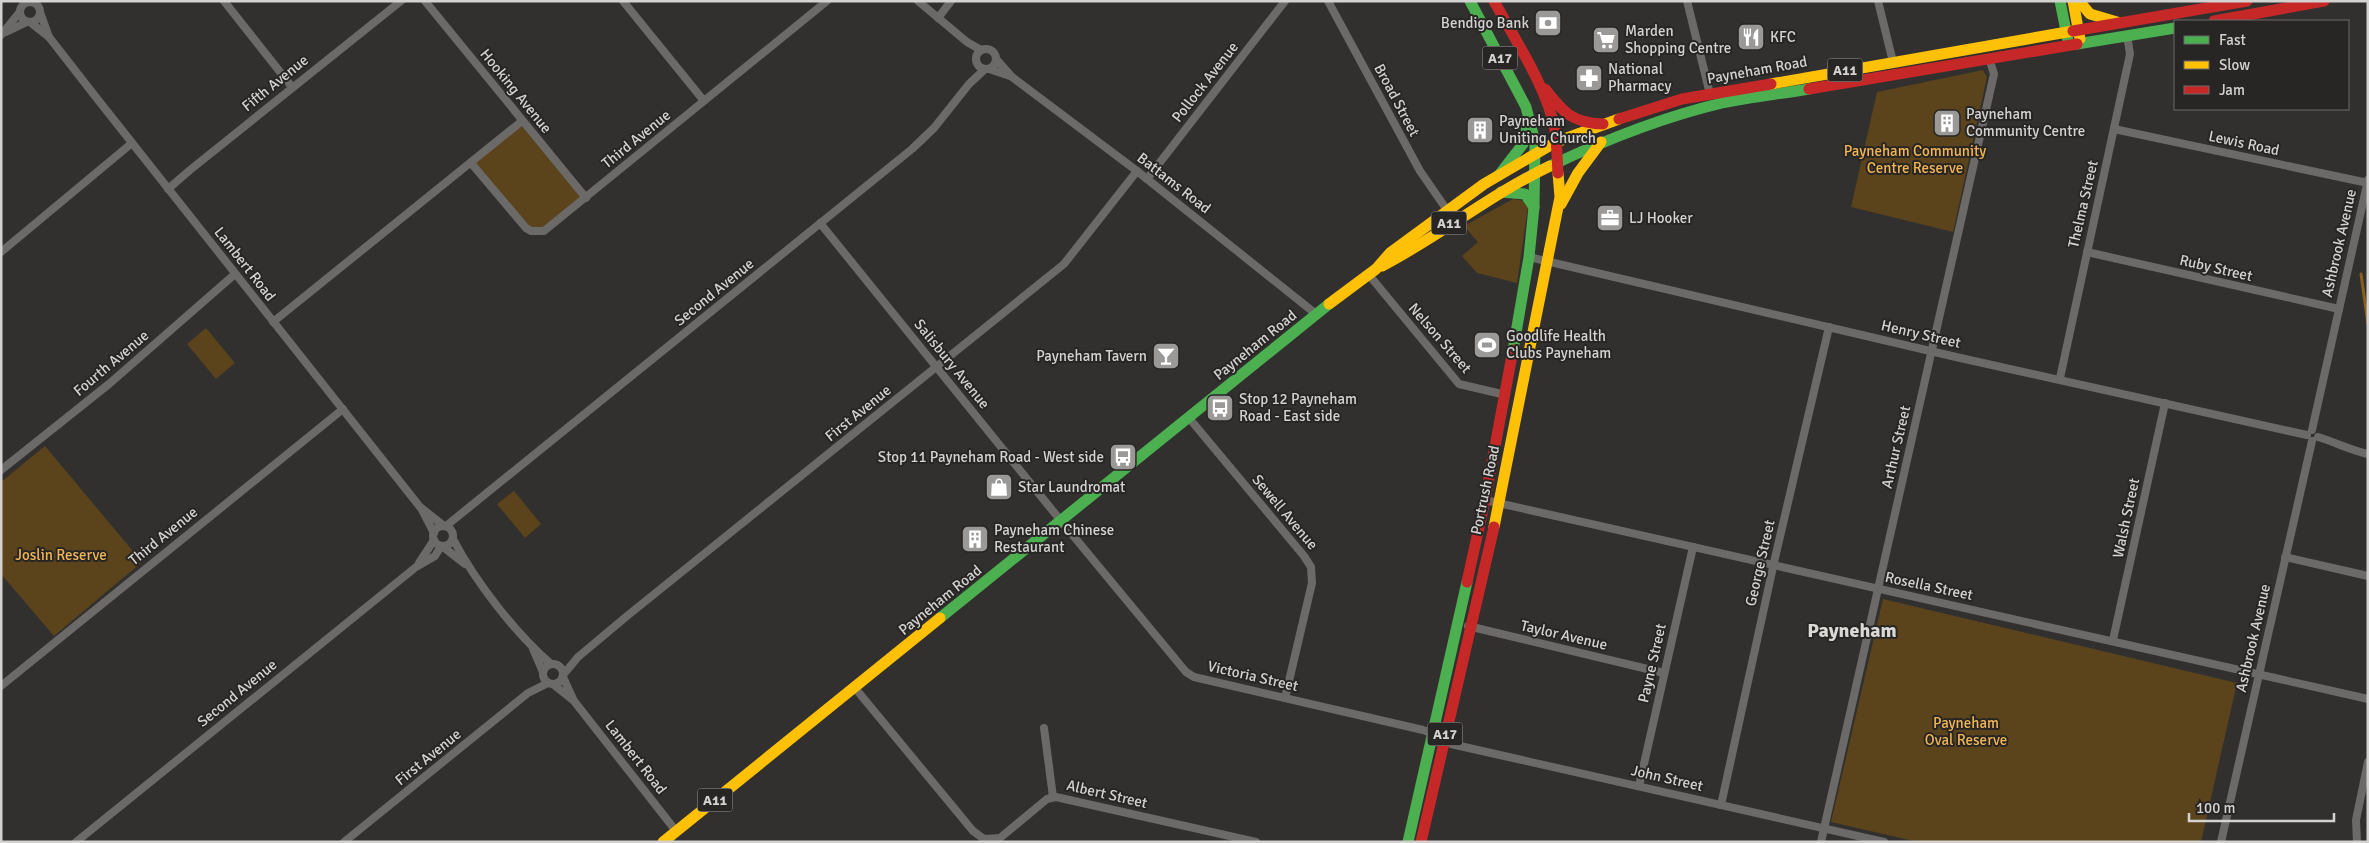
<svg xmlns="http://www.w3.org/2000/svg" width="2369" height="843" viewBox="0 0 2369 843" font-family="Signika,sans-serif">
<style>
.green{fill:#5b431b}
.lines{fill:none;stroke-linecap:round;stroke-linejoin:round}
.stream{stroke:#875f1a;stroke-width:3}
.street{stroke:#6b6a69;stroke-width:8}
.fast{stroke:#4caf50;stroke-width:11}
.slow{stroke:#ffc107;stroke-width:11}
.jam{stroke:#c62828;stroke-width:11}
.labels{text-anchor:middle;stroke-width:4;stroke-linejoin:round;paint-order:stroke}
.shield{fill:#282624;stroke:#a09e9d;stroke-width:1}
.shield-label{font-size:14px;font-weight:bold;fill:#d3d2d1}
.poi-label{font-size:15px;fill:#d3d2d1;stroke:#282624;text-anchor:start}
.street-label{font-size:15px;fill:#d3d2d1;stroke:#282624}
.park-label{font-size:15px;fill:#f2b554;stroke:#282624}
.district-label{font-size:20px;font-weight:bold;fill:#dbd9d6;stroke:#282624}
</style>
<rect width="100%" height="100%" fill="#31302f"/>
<!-- green -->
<g class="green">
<polygon points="1983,70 1987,77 1953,232 1851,207 1877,92"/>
<polygon points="522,121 586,198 555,224 531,231 471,163"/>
<polygon points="1513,199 1524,201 1528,207 1517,283 1477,273 1462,256 1478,242 1464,226"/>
<polygon points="206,328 235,363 216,379 187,344"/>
<polygon points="45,446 142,562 54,636 1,574 1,482"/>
<polygon points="514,491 541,524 525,538 497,504"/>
<polygon points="1883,599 2237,683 2201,842 1918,842 1831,822"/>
</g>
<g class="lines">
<!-- stream -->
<polyline class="stream" points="2361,274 2368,324"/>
<!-- street -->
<g class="street">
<polyline points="224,1 292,87"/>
<polyline points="425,1 586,198"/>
<polyline points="623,1 704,101"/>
<polyline points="918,1 967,42 981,50"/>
<polyline points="1328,1 1420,171 1447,210"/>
<polyline points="1687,1 1710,94"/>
<polyline points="1878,1 1893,62"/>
<circle cx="30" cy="12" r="10"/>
<polyline points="40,12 49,37 95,96 420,507 444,526"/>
<polyline points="938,18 951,1"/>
<polyline points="30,22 49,37"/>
<polyline points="6,32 27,22"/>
<polyline points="1,35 19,13"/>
<circle cx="986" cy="59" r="10"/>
<polyline points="996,59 1012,77 1137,171 1316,314"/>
<polyline points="989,69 1010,76"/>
<polyline points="2114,129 2368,183"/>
<polyline points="471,163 526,228 531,231 544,231 827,1"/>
<polyline points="1147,179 1285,1"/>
<polyline points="168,189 190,170 401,1"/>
<path d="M820,223L1061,521L1186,672L1194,677L1423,730C1434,733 1440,741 1451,744L1884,842"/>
<polyline points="1,252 132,143"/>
<polyline points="2087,252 2339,309"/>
<polyline points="1529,257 1956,357 2307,435"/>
<polyline points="1369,275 1459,384 1506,395"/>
<polyline points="273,322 522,121"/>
<polyline points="2060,378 2130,54 2127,35"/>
<polyline points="1189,418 1304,556 1311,567 1312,583 1285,698"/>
<polyline points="2312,430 2368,180"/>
<path d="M2318,437C2335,442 2350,450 2368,454"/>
<polyline points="1,470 109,384 235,274"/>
<polyline points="1485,500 2368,699"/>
<polyline points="422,510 434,533"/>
<circle cx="443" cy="536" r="10"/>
<polyline points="446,526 912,149 934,128 969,84 985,69"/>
<path d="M453,539C475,581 515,633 551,664"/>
<polyline points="442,546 465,564"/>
<polyline points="2285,557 2368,576"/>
<polyline points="419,563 434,540"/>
<polyline points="1468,626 1664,673"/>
<polyline points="2113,640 2165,403"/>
<polyline points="533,649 543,672"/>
<circle cx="553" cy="674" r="10"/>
<polyline points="563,675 578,657 627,616 1064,264 1137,171"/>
<polyline points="563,677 573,699"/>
<polyline points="554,685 574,701 676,831"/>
<polyline points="1,686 343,409"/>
<polyline points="855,688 973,831 984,839 1000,838 1047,799 1056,797 1256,842"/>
<polyline points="1044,728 1053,797"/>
<polyline points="1639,786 1693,547"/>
<polyline points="1721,805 1775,558 1829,327"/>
<polyline points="76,842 416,567 435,556 441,546"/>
<polyline points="344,842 528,693 548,683"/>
<polyline points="1821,842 1994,74 1989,58"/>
<polyline points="2221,842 2312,441"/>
<polyline points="2357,842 2356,820 2368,762"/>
</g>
<!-- fast -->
<g class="fast">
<polyline points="1470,1 1526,107 1535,142 1534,207 1529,257 1513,350"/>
<polyline points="2060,1 2068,41"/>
<polyline points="2077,44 2175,28"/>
<path d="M1550,166C1605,140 1663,117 1722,103C1750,97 1780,94 1809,89"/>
<polyline points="1499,175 1523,144 1528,122"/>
<polyline points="1501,192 1525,194 1534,207"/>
<polyline points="940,618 1329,304"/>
<polyline points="1408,842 1467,582"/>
</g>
<!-- slow -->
<g class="slow">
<polyline points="2073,1 2080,39"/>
<polyline points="2079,1 2090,14 2117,22"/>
<polyline points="1771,84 2073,31"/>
<polyline points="1561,204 1578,173 1601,142"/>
<path d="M1382,266C1440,236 1491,194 1550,166"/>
<polyline points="1329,304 1376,269 1390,253 1484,184 1556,142 1619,119"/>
<polyline points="1494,527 1560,197 1558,173"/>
<polyline points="663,842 940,618"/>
</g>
<!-- jam -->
<g class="jam">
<path d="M1494,1C1515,40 1547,87 1555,130C1557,144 1557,159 1558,173"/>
<polyline points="2214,21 2324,1"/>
<polyline points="2073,31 2247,1"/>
<path d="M1545,89C1563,112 1572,123 1603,124"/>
<polyline points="1809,89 2077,44"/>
<polyline points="1619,119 1682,99 1771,84"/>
<polyline points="1467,582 1485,500 1513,350"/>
<polyline points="1421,842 1494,527"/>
</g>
</g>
<!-- icons -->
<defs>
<g id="bank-square" transform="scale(1.4375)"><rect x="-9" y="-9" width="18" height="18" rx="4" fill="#9a9998" stroke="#282624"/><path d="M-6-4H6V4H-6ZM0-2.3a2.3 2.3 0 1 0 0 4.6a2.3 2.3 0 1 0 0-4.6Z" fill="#fff"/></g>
<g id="restaurant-square" transform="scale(1.4375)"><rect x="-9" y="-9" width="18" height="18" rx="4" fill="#9a9998" stroke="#282624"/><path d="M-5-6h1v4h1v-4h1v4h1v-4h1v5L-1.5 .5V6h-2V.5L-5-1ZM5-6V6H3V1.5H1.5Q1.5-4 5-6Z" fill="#fff"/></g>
<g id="supermarket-square" transform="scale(1.4375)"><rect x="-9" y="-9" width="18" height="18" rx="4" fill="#9a9998" stroke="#282624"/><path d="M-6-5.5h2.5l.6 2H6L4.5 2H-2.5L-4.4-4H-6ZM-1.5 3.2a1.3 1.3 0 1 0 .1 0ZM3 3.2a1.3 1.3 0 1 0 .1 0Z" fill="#fff"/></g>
<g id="pharmacy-square" transform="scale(1.4375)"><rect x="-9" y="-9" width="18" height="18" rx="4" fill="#9a9998" stroke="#282624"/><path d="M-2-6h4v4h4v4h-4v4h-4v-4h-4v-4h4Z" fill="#fff"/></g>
<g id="building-square" transform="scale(1.4375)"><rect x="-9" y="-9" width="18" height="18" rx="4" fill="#9a9998" stroke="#282624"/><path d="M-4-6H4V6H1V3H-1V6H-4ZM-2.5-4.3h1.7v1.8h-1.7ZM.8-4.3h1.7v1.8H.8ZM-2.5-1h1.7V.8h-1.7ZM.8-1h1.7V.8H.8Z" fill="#fff"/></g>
<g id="office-square" transform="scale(1.4375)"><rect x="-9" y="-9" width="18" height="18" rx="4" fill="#9a9998" stroke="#282624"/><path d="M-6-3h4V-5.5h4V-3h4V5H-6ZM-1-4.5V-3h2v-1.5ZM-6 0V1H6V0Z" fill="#fff"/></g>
<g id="stadium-square" transform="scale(1.4375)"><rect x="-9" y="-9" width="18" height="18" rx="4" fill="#9a9998" stroke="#282624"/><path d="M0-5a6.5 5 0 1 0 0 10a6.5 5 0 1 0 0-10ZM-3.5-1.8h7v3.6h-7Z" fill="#fff"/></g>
<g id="bar-square" transform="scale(1.4375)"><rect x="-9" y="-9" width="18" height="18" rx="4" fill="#9a9998" stroke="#282624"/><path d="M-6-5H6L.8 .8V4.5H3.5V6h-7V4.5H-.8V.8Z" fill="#fff"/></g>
<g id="bus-square" transform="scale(1.4375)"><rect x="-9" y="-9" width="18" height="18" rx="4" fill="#9a9998" stroke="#282624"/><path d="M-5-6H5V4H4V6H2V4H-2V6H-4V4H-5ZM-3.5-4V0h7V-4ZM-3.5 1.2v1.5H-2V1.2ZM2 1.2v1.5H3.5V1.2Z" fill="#fff"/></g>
<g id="shop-square" transform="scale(1.4375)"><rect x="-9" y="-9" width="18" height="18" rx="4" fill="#9a9998" stroke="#282624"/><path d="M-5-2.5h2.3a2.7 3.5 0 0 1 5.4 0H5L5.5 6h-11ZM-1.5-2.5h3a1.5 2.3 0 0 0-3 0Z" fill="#fff"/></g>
</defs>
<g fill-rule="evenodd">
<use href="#bank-square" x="1548" y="23"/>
<use href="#restaurant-square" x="1751" y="37"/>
<use href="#supermarket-square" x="1606" y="40"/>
<use href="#pharmacy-square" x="1589" y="78"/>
<use href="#building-square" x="1947" y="123"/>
<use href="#building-square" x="1480" y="130"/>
<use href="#office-square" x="1610" y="218"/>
<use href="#stadium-square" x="1487" y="345"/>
<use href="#bar-square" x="1166" y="356"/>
<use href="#bus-square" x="1220" y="408"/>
<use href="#bus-square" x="1123" y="457"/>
<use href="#shop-square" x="999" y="487"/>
<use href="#building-square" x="975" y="539"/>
</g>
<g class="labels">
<!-- shield labels -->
<g class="shield">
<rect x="1482.5" y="46.5" width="35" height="23" rx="4"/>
<rect x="1827.5" y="58.5" width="35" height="23" rx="4"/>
<rect x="1431.5" y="211.5" width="35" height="23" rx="4"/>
<rect x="1427.5" y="722.5" width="35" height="23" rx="4"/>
<rect x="697.5" y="788.5" width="35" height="23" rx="4"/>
</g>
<g class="shield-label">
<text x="1500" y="63">A17</text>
<text x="1845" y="75">A11</text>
<text x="1449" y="228">A11</text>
<text x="1445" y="739">A17</text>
<text x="715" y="805">A11</text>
</g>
<!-- poi labels -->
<g class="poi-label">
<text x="1529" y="28" text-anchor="end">Bendigo Bank</text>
<text x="1625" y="36">Marden<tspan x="1625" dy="17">Shopping Centre</tspan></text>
<text x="1770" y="42">KFC</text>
<text x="1608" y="74">National<tspan x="1608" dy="17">Pharmacy</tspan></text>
<text x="1966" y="119">Payneham<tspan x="1966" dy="17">Community Centre</tspan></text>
<text x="1499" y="126">Payneham<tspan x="1499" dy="17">Uniting Church</tspan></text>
<text x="1629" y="223">LJ Hooker</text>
<text x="1506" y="341">Goodlife Health<tspan x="1506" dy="17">Clubs Payneham</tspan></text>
<text x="1147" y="361" text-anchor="end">Payneham Tavern</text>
<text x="1239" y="404">Stop 12 Payneham<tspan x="1239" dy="17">Road - East side</tspan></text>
<text x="1104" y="462" text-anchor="end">Stop 11 Payneham Road - West side</text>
<text x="1018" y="492">Star Laundromat</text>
<text x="994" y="535">Payneham Chinese<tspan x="994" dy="17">Restaurant</tspan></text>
</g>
<!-- street labels -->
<g class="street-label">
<text transform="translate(1757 70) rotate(-10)" y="5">Payneham Road</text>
<text transform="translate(1205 82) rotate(-52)" y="5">Pollock Avenue</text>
<text transform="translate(275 83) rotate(-39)" y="5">Fifth Avenue</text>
<text transform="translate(516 91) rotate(51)" y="5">Hooking Avenue</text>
<text transform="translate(1397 100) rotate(62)" y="5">Broad Street</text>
<text transform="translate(636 139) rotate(-39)" y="5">Third Avenue</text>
<text transform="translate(2244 143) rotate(12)" y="5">Lewis Road</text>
<text transform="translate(1174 183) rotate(38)" y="5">Battams Road</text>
<text transform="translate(2083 204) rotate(-77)" y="5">Thelma Street</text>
<text transform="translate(2339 243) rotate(-77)" y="5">Ashbrook Avenue</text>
<text transform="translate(245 264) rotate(52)" y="5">Lambert Road</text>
<text transform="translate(2216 268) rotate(13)" y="5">Ruby Street</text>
<text transform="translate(714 292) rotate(-39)" y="5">Second Avenue</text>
<text transform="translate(1921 334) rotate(13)" y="5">Henry Street</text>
<text transform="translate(1440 338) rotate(49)" y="5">Nelson Street</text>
<text transform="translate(1255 345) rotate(-39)" y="5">Payneham Road</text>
<text transform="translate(111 363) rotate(-40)" y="5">Fourth Avenue</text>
<text transform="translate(952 364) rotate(51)" y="5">Salisbury Avenue</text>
<text transform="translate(858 413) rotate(-39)" y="5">First Avenue</text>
<text transform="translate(1896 447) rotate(-77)" y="5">Arthur Street</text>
<text transform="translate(1485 490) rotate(-78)" y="5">Portrush Road</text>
<text transform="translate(1285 512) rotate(50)" y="5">Sewell Avenue</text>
<text transform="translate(2126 518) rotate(-78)" y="5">Walsh Street</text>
<text transform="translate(163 536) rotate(-39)" y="5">Third Avenue</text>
<text transform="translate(1760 563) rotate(-77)" y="5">George Street</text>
<text transform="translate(1929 586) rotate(12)" y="5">Rosella Street</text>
<text transform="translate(940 600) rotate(-39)" y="5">Payneham Road</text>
<text transform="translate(1564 635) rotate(13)" y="5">Taylor Avenue</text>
<text transform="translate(2253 638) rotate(-77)" y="5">Ashbrook Avenue</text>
<text transform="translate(1652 663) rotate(-77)" y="5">Payne Street</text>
<text transform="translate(1253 676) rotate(13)" y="5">Victoria Street</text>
<text transform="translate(237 693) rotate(-39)" y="5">Second Avenue</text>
<text transform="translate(428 757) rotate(-39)" y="5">First Avenue</text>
<text transform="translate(636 757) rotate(52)" y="5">Lambert Road</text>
<text transform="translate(1667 778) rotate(13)" y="5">John Street</text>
<text transform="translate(1107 794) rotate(13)" y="5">Albert Street</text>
</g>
<!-- park labels -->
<g class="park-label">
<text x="1915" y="156">Payneham Community<tspan x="1915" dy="17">Centre Reserve</tspan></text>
<text x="61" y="560">Joslin Reserve</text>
<text x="1966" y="728">Payneham<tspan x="1966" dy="17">Oval Reserve</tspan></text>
</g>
<!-- district labels -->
<g class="district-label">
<text x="1852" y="637">Payneham</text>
</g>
</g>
<!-- border -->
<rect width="2369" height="843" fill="none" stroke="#d3d2d1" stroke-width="5"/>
<!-- legend -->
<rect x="2174" y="20" width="175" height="90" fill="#282624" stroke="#6c6b69"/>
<rect x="2184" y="36" width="25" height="8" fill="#4caf50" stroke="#6c6b69"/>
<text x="2219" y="45" font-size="15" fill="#d3d2d1">Fast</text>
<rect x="2184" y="61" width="25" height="8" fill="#ffc107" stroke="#6c6b69"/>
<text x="2219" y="70" font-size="15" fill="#d3d2d1">Slow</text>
<rect x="2184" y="86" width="25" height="8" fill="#c62828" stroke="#6c6b69"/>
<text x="2219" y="95" font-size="15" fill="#d3d2d1">Jam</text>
<!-- scale -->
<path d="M2189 813v8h145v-8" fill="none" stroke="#d3d2d1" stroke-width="2.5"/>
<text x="2196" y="813" font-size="15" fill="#d3d2d1" stroke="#282624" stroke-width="4" paint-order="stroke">100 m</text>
</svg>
